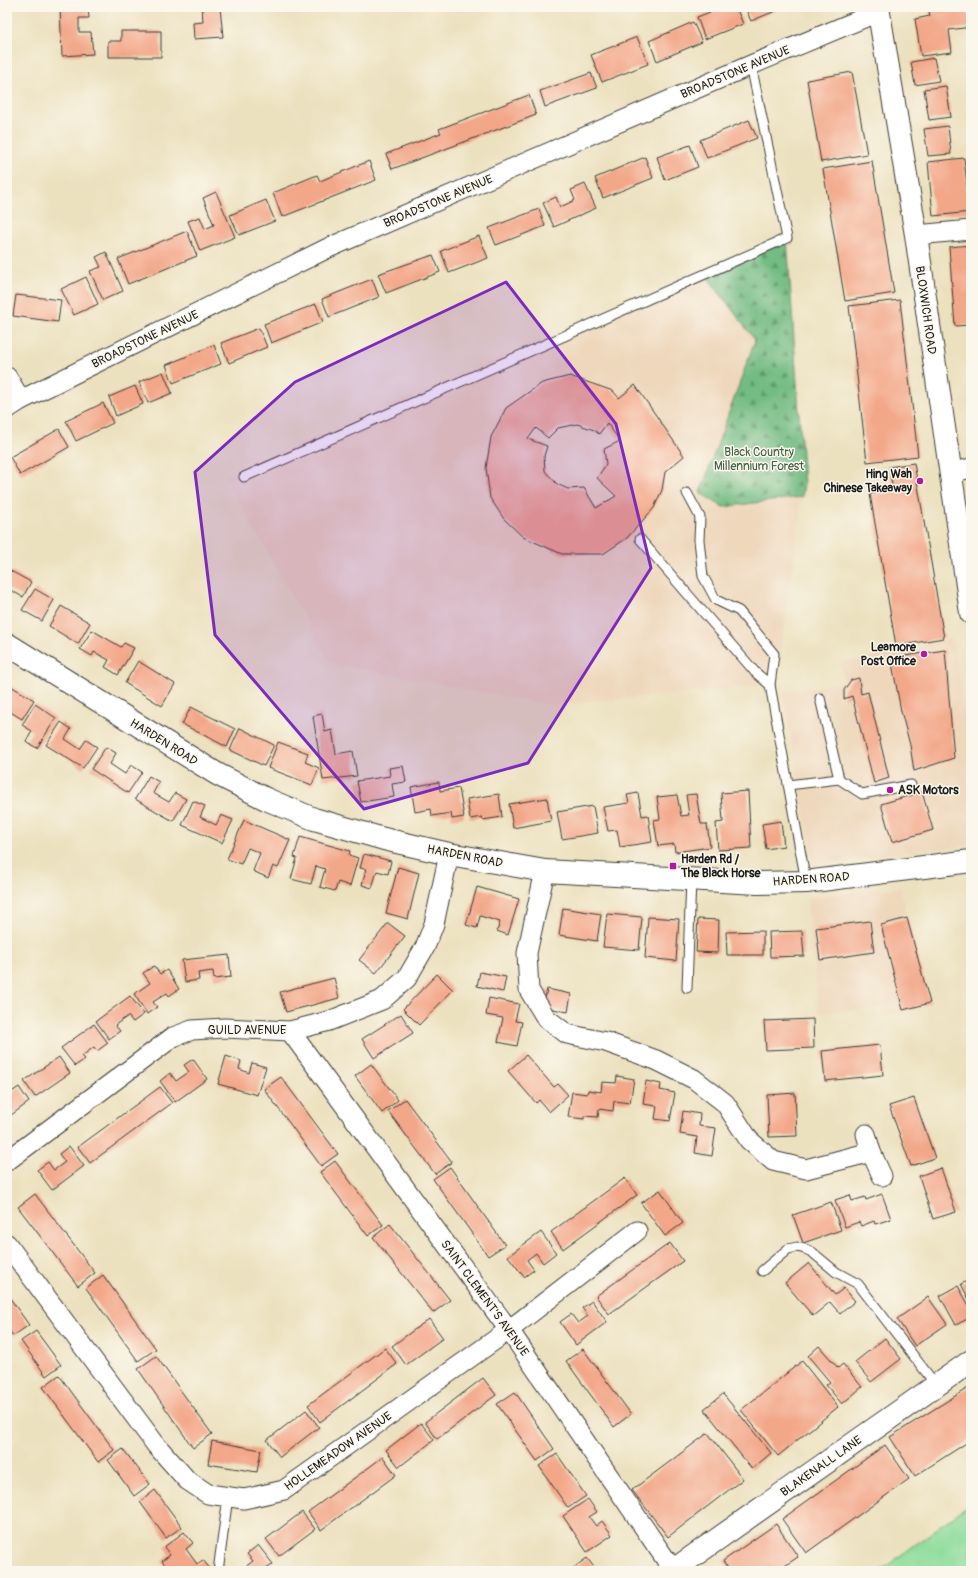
<svg xmlns="http://www.w3.org/2000/svg" width="978" height="1578" viewBox="0 0 978 1578" font-family="Pangolin,sans-serif">
<style>
.built{fill:#eed7bb}
.forest{fill:url(#forest-firs);stroke:#486c50}
.garden{fill:#8fdd9b;stroke:#567c5c}
.building{fill:#f3a789;fill-rule:evenodd}
.lines{fill:none;stroke-linecap:round;stroke-linejoin:round}
.lane-casing{stroke:#3b3a34;stroke-width:11}
.street-casing{stroke:#3b3a34;stroke-width:21}
.secondary-casing{stroke:#3b3a34;stroke-width:24}
.lane{stroke:#fff;stroke-width:9}
.street{stroke:#fff;stroke-width:19}
.secondary{stroke:#fff;stroke-width:22}
.marked{fill:#7b2cbf;fill-opacity:0.2;stroke:#7b2cbf;stroke-width:3;stroke-linejoin:round}
.poi-dot{fill:#b5179e;stroke:#fbf7ec;stroke-width:1.5}
.labels{text-anchor:middle;stroke-width:3;stroke-linejoin:round;paint-order:stroke}
.street-label{font-size:12px;fill:#1c1c1c;stroke:#fbf7ec}
.park-label{font-size:12px;fill:#446048;stroke:#fbf7ec}
.poi-label{font-size:12px;font-weight:bold;fill:#1c1c1c;stroke:#fbf7ec;text-anchor:end}
</style>
<defs>
<pattern id="forest-firs" width="22" height="20" patternUnits="userSpaceOnUse"><rect width="22" height="20" fill="#73bc83"/><path d="M5 1l3.5 6h-7zM16 11l3.5 6h-7z" fill="#5e986a"/></pattern>
</defs>
<rect width="100%" height="100%" fill="#fbf7ec"/>
<filter id="ink" filterUnits="userSpaceOnUse"><feTurbulence type="fractalNoise" baseFrequency=".025" numOctaves="2"/><feDisplacementMap in="SourceGraphic" scale="8" xChannelSelector="R" yChannelSelector="G"/><feConvolveMatrix kernelMatrix="1 2 1 2 8 2 1 2 1" color-interpolation-filters="sRGB"/></filter>
<filter id="wash" filterUnits="userSpaceOnUse"><feTurbulence type="fractalNoise" baseFrequency=".012" numOctaves="4" result="noise"/><feDisplacementMap in="SourceGraphic" scale="16" xChannelSelector="R" yChannelSelector="G"/><feGaussianBlur stdDeviation="0.9" result="paint"/><feColorMatrix in="noise" values="0 0 0 0 0 0 0 0 0 0 0 0 0 0 0 0 0 1.4 0 .05"/><feComposite in="paint" operator="in"/></filter>
<g filter="url(#wash)">
<rect width="100%" height="100%" fill="#ece1bf"/>
<!-- built -->
<g class="built">
<polygon points="787,238 804,484 777,675 755,687 549,705 330,663 224,476"/>
<polygon points="952,639 971,744 971,845 814,865 783,692 843,682 841,663"/>
<polygon points="900,887 907,918 930,1003 885,1016 885,1007 819,1013 807,898"/>
</g>
<!-- forest -->
<polygon class="forest" points="787,238 804,484 802,497 723,507 700,493 755,340 705,274"/>
<!-- garden -->
<polygon class="garden" points="971,1503 971,1571 880,1571"/>
<g id="blocks">
<!-- building -->
<g class="building">
<polygon points="60,7 88,7 89,18 79,18 79,32 91,32 93,54 62,56"/>
<polygon points="202,7 220,7 223,37 194,39 193,23 203,22"/>
<polygon points="723,7 736,7 743,24 705,39 697,17"/>
<polygon points="745,7 785,7 751,21"/>
<polygon points="928,7 968,7 971,27 949,30 952,52 921,56 915,19 930,16"/>
<polygon points="693,22 702,42 657,61 649,41"/>
<polygon points="121,31 161,31 161,57 108,57 108,41 121,41"/>
<polygon points="637,37 648,64 602,82 591,55"/>
<polygon points="934,58 939,81 915,85 911,62"/>
<polygon points="852,72 867,154 821,162 807,80"/>
<polygon points="591,73 597,88 545,107 540,91"/>
<polygon points="946,86 951,117 929,120 924,89"/>
<polygon points="529,95 536,115 392,169 386,154 441,133 439,129"/>
<polygon points="749,120 757,138 707,158 700,140"/>
<polygon points="948,126 951,154 928,156 924,129"/>
<polygon points="690,145 698,167 665,180 657,157"/>
<polygon points="645,157 653,178 603,198 595,178"/>
<polygon points="964,158 970,212 933,216 928,162"/>
<polygon points="369,161 376,180 282,217 273,193 317,175 320,181"/>
<polygon points="872,161 894,293 845,301 823,169"/>
<polygon points="585,184 596,208 554,227 543,203 556,197 560,207 569,203 575,200 571,190"/>
<polygon points="216,192 235,237 200,251 188,221 200,217 205,229 214,225 203,198"/>
<polygon points="266,200 275,221 239,235 230,215"/>
<polygon points="539,209 545,226 496,245 489,228"/>
<polygon points="187,231 197,256 128,284 118,259"/>
<polygon points="479,236 488,258 449,273 441,251"/>
<polygon points="971,245 971,325 955,326 949,247"/>
<polygon points="106,252 123,291 103,300 90,271 101,267 96,257"/>
<polygon points="433,255 440,272 386,293 378,274"/>
<polygon points="86,277 98,304 74,315 61,289"/>
<polygon points="372,279 379,297 329,317 322,299"/>
<polygon points="16,295 61,300 58,322 13,316"/>
<polygon points="900,300 918,456 867,462 849,306"/>
<polygon points="316,304 323,322 271,343 264,324"/>
<polygon points="259,328 267,347 229,363 221,343"/>
<polygon points="214,345 221,364 173,383 166,365"/>
<polygon points="163,372 172,393 148,403 139,382"/>
<path d="M570,376L613,391L619,398L635,385L684,456L665,472L662,490L654,508L627,538L603,554H562L523,537L504,519L490,498L486,468L491,437L506,408L542,383ZM607,423L620,441L604,449L606,464L597,478L616,496L596,508L584,488L568,489L557,484L545,471L544,456L547,446L528,439L536,428L548,438L558,428L577,424L594,430L599,434Z"/>
<polygon points="135,386 143,404 116,416 109,397"/>
<polygon points="103,403 113,423 76,441 66,421"/>
<polygon points="59,429 69,447 20,475 10,457"/>
<polygon points="914,463 944,638 896,646 870,494 893,490 889,467"/>
<polygon points="7,569 31,582 23,597 7,588"/>
<polygon points="35,589 54,600 42,621 22,610"/>
<polygon points="61,606 90,623 78,644 49,626"/>
<polygon points="92,630 121,647 124,643 134,648 118,675 105,667 109,660 94,652 92,656 80,649"/>
<polygon points="945,650 954,758 914,771 910,745 901,711 891,658"/>
<polygon points="138,661 175,684 162,706 125,683"/>
<polygon points="859,678 861,694 868,692 889,778 874,783 852,696 844,699 844,690 851,680"/>
<polygon points="9,685 34,700 22,719 7,710 7,689"/>
<polygon points="35,704 56,718 37,748 26,742 32,731 22,725"/>
<polygon points="191,707 235,729 227,747 182,724"/>
<polygon points="322,714 325,732 332,730 336,754 353,751 357,776 323,780 313,716"/>
<polygon points="61,722 71,729 65,739 80,749 86,740 97,747 83,768 46,745"/>
<polygon points="240,728 274,745 264,766 230,750"/>
<polygon points="278,742 308,753 305,762 319,768 312,785 268,768"/>
<polygon points="106,747 116,753 110,764 125,774 131,765 142,772 128,793 91,769"/>
<polygon points="403,766 406,782 392,784 394,797 361,802 357,781 390,776 389,768"/>
<polygon points="149,776 159,782 153,793 169,802 175,793 186,799 173,821 135,799"/>
<polygon points="439,782 440,791 459,788 464,817 452,819 451,813 432,816 431,809 415,812 411,787"/>
<polygon points="748,791 751,848 718,850 716,823 723,822 721,793"/>
<polygon points="922,792 933,830 892,842 881,804"/>
<polygon points="638,793 642,816 648,815 652,842 620,847 617,830 608,831 603,807 629,803 627,795"/>
<polygon points="499,794 502,817 483,820 482,817 470,819 467,799"/>
<polygon points="696,794 701,824 707,824 710,847 675,852 674,844 658,846 654,820 660,819 657,797 677,795 681,816 689,815 686,795"/>
<polygon points="547,798 551,821 513,828 509,804"/>
<polygon points="193,801 205,806 200,817 216,825 221,815 233,820 222,843 182,825"/>
<polygon points="593,806 598,833 562,839 557,812"/>
<polygon points="244,820 290,840 278,868 273,866 268,878 253,871 260,853 248,848 241,864 227,859"/>
<polygon points="781,821 784,846 766,849 762,824"/>
<polygon points="300,837 350,851 349,855 358,858 350,886 338,882 335,891 320,887 325,869 316,866 311,884 291,879 297,858 294,857"/>
<polygon points="364,854 391,861 388,874 377,871 372,888 362,885 366,869 360,868"/>
<polygon points="398,867 419,873 408,919 386,913"/>
<polygon points="477,887 519,899 508,935 497,931 500,922 480,916 477,928 466,925"/>
<polygon points="563,908 601,914 597,941 559,935"/>
<polygon points="607,914 642,917 639,950 603,947"/>
<polygon points="648,917 679,919 676,961 645,958"/>
<polygon points="907,918 930,1003 903,1010 881,925"/>
<polygon points="698,919 719,920 718,953 696,952"/>
<polygon points="870,921 874,952 820,960 816,928"/>
<polygon points="388,923 405,936 376,973 359,960"/>
<polygon points="763,931 763,955 727,955 726,932"/>
<polygon points="802,931 804,956 770,957 769,932"/>
<polygon points="229,955 231,977 214,979 213,971 198,973 199,980 185,982 182,960"/>
<polygon points="154,966 160,974 167,970 179,989 169,996 167,993 153,1002 157,1007 147,1014 134,994 150,983 143,973"/>
<polygon points="480,972 506,977 503,992 477,986"/>
<polygon points="437,974 453,990 419,1025 403,1009"/>
<polygon points="334,978 339,998 286,1012 280,992"/>
<polygon points="547,989 571,994 568,1012 543,1007"/>
<polygon points="130,996 144,1014 133,1022 128,1016 115,1025 120,1031 109,1039 96,1021"/>
<polygon points="489,998 519,1004 515,1021 522,1022 517,1046 498,1042 503,1018 486,1015"/>
<polygon points="401,1014 413,1033 374,1058 362,1039"/>
<polygon points="813,1019 814,1048 766,1050 764,1021"/>
<polygon points="94,1024 108,1043 97,1051 94,1047 82,1056 85,1059 75,1066 61,1048"/>
<polygon points="880,1045 883,1075 825,1081 822,1051"/>
<polygon points="526,1055 554,1087 558,1084 568,1095 549,1112 539,1100 536,1103 508,1071"/>
<polygon points="226,1056 241,1061 239,1069 249,1073 252,1063 266,1067 257,1095 218,1084"/>
<polygon points="59,1057 70,1073 35,1097 24,1081"/>
<polygon points="193,1059 207,1079 175,1102 160,1081 170,1073 176,1081 189,1072 184,1065"/>
<polygon points="371,1064 398,1100 382,1113 355,1076"/>
<polygon points="617,1076 634,1079 630,1103 614,1101 613,1111 599,1109 598,1117 584,1116 584,1119 568,1117 572,1092 587,1094 588,1090 601,1092 602,1082 616,1083"/>
<polygon points="281,1077 338,1154 321,1166 264,1089"/>
<polygon points="646,1081 661,1084 660,1090 675,1093 670,1121 655,1119 657,1106 643,1104"/>
<polygon points="19,1087 29,1102 7,1118 7,1095"/>
<polygon points="160,1087 172,1103 90,1163 78,1147"/>
<polygon points="795,1093 797,1136 769,1137 767,1095"/>
<polygon points="914,1098 935,1158 911,1166 889,1106"/>
<polygon points="405,1099 452,1162 435,1174 388,1111"/>
<polygon points="683,1111 700,1114 699,1126 716,1128 712,1156 695,1153 697,1137 680,1134"/>
<polygon points="69,1146 84,1166 52,1190 37,1170 48,1162 54,1170 65,1162 59,1154"/>
<polygon points="335,1161 383,1225 368,1236 320,1172"/>
<polygon points="450,1167 505,1245 488,1256 433,1179"/>
<polygon points="941,1168 956,1212 933,1219 919,1176"/>
<polygon points="625,1178 637,1195 563,1249 551,1232"/>
<polygon points="660,1190 683,1223 665,1236 641,1203"/>
<polygon points="35,1194 95,1273 78,1286 18,1207"/>
<polygon points="882,1194 891,1219 875,1224 874,1221 861,1226 859,1222 845,1227 835,1200 850,1195 852,1201 865,1197 866,1200"/>
<polygon points="831,1202 841,1230 803,1243 793,1215"/>
<polygon points="390,1224 450,1300 433,1313 373,1237"/>
<polygon points="541,1232 556,1253 543,1263 536,1253 527,1260 534,1270 524,1277 508,1256"/>
<polygon points="670,1243 683,1261 609,1314 596,1296"/>
<polygon points="809,1263 835,1295 844,1288 855,1301 840,1314 830,1302 813,1316 785,1283"/>
<polygon points="103,1275 156,1349 138,1361 86,1288"/>
<polygon points="971,1279 971,1303 961,1284"/>
<polygon points="958,1286 971,1309 971,1317 956,1325 940,1296"/>
<polygon points="7,1294 29,1325 13,1336 7,1327"/>
<polygon points="928,1297 947,1324 915,1346 897,1319"/>
<polygon points="592,1301 607,1322 576,1345 560,1322 571,1314 578,1323 588,1316 582,1308"/>
<polygon points="429,1319 443,1338 406,1365 392,1346"/>
<polygon points="36,1331 61,1365 46,1376 21,1341"/>
<polygon points="885,1338 901,1359 871,1382 855,1362"/>
<polygon points="819,1346 838,1368 843,1364 862,1387 842,1404 826,1385 830,1382 808,1356"/>
<polygon points="385,1348 397,1364 320,1422 308,1405"/>
<polygon points="583,1349 631,1414 614,1427 566,1361"/>
<polygon points="156,1356 212,1434 193,1448 138,1369"/>
<polygon points="802,1361 838,1407 778,1456 741,1410"/>
<polygon points="59,1375 114,1450 98,1462 43,1387"/>
<polygon points="483,1378 496,1395 437,1439 425,1422"/>
<polygon points="971,1386 971,1440 915,1476 890,1437"/>
<polygon points="515,1392 554,1449 537,1461 497,1404"/>
<polygon points="723,1394 771,1453 752,1469 704,1409"/>
<polygon points="306,1410 319,1427 280,1457 267,1440"/>
<polygon points="421,1423 434,1440 399,1467 386,1450"/>
<polygon points="708,1433 743,1479 668,1537 632,1490"/>
<polygon points="212,1441 261,1450 257,1472 208,1464"/>
<polygon points="885,1445 909,1479 806,1553 782,1519"/>
<polygon points="123,1449 150,1484 134,1496 108,1460"/>
<polygon points="557,1454 586,1496 568,1508 539,1466"/>
<polygon points="383,1457 396,1475 321,1530 308,1512"/>
<polygon points="155,1490 182,1527 166,1538 140,1502"/>
<polygon points="588,1499 597,1512 589,1517 593,1522 596,1526 602,1521 612,1535 587,1552 563,1516"/>
<polygon points="302,1512 315,1529 279,1556 266,1539"/>
<polygon points="776,1524 798,1557 777,1571 730,1571 723,1561"/>
<polygon points="184,1532 193,1543 186,1549 197,1564 203,1560 211,1570 209,1571 183,1571 180,1566 174,1571 169,1571 162,1561 170,1555 164,1547"/>
<polygon points="258,1545 273,1564 264,1571 240,1571 253,1561 247,1554"/>
<polygon points="587,1558 597,1571 569,1571"/>
</g>
</g>
</g>
<g filter="url(#ink)">
<use href="#blocks" fill-opacity="0" stroke="#3b3a34" stroke-width="1"/>
<g class="lines">
<!-- lane casing -->
<g class="lane-casing">
<g id="lane">
<polyline points="244,477 787,238 751,65"/>
<polyline points="687,493 700,517 699,540 703,576 716,600 739,611 774,654 770,685 806,882"/>
<polyline points="640,539 755,672 770,685"/>
<polyline points="839,779 862,794 911,785"/>
<polyline points="788,785 839,779 820,698"/>
<polyline points="687,988 691,879"/>
<polyline points="762,1271 788,1249 797,1247 805,1249 812,1252 836,1272 858,1284 936,1385"/>
<polyline points="218,1571 228,1497"/>
</g>
</g>
<!-- street casing -->
<g class="street-casing">
<g id="street">
<polyline points="916,235 971,230"/>
<polyline points="7,377 21,400"/>
<polyline points="7,409 21,400 326,249 751,65 878,12"/>
<polyline points="950,473 971,468"/>
<polyline points="545,871 527,953 529,990 546,1018 567,1034 606,1042 656,1060 694,1079 725,1103 749,1140 773,1161 806,1169 871,1152"/>
<polyline points="290,1031 509,1330 673,1570"/>
<polyline points="866,1134 871,1152 882,1176"/>
<polyline points="7,1161 173,1037 192,1030 225,1028 290,1031 329,1021 382,1000 407,978 425,947 434,924 449,854"/>
<polyline points="7,1244 156,1445 187,1480 208,1494 244,1499 284,1490 509,1330 637,1231"/>
</g>
</g>
<!-- secondary casing -->
<g class="secondary-casing">
<g id="secondary">
<polyline points="878,7 916,235 971,613"/>
<polyline points="7,644 217,774 266,799 314,819 384,839 449,854 545,871 757,883 806,882 971,861"/>
<polyline points="672,1571 971,1361"/>
</g>
</g>
<!-- lane -->
<use href="#lane" class="lane"/>
<!-- street -->
<use href="#street" class="street"/>
<!-- secondary -->
<use href="#secondary" class="secondary"/>
</g>
</g>
<!-- marked area -->
<path class="marked" d="M506,282L616,424L651,568L528,763L364,809L215,635L195,472L295,382Z"/>
<!-- markers -->
<g class="poi-dot">
<circle cx="920" cy="481" r="4"/>
<circle cx="924" cy="654" r="4"/>
<circle cx="890" cy="790" r="4"/>
<rect x="669" y="862" width="8" height="8" rx="2"/>
</g>
<g class="labels">
<!-- street labels -->
<g class="street-label">
<text transform="translate(735 72) rotate(-23)" y="4">BROADSTONE AVENUE</text>
<text transform="translate(438 201) rotate(-23)" y="4">BROADSTONE AVENUE</text>
<text transform="translate(926 310) rotate(82)" y="4">BLOXWICH ROAD</text>
<text transform="translate(145 339) rotate(-26)" y="4">BROADSTONE AVENUE</text>
<text transform="translate(164 742) rotate(32)" y="4">HARDEN ROAD</text>
<text transform="translate(465 856) rotate(11)" y="4">HARDEN ROAD</text>
<text transform="translate(811 879) rotate(-4)" y="4">HARDEN ROAD</text>
<text x="247" y="1034">GUILD AVENUE</text>
<text transform="translate(485 1298) rotate(54)" y="4">SAINT CLEMENT'S AVENUE</text>
<text transform="translate(338 1451) rotate(-35)" y="4">HOLLEMEADOW AVENUE</text>
<text transform="translate(821 1466) rotate(-35)" y="4">BLAKENALL LANE</text>
</g>
<!-- park labels -->
<g class="park-label">
<text x="759" y="456">Black Country<tspan x="759" dy="14">Millennium Forest</tspan></text>
</g>
<!-- poi labels -->
<g class="poi-label">
<text x="912" y="478">Hing Wah<tspan x="912" dy="14">Chinese Takeaway</tspan></text>
<text x="916" y="651">Leamore<tspan x="916" dy="14">Post Office</tspan></text>
<text x="898" y="794" text-anchor="start">ASK Motors</text>
<text x="681" y="863" text-anchor="start">Harden Rd /<tspan x="681" dy="14">The Black Horse</tspan></text>
</g>
</g>
<!-- margin -->
<rect width="978" height="1578" fill="none" stroke="#fbf7ec" stroke-width="24"/>
</svg>
